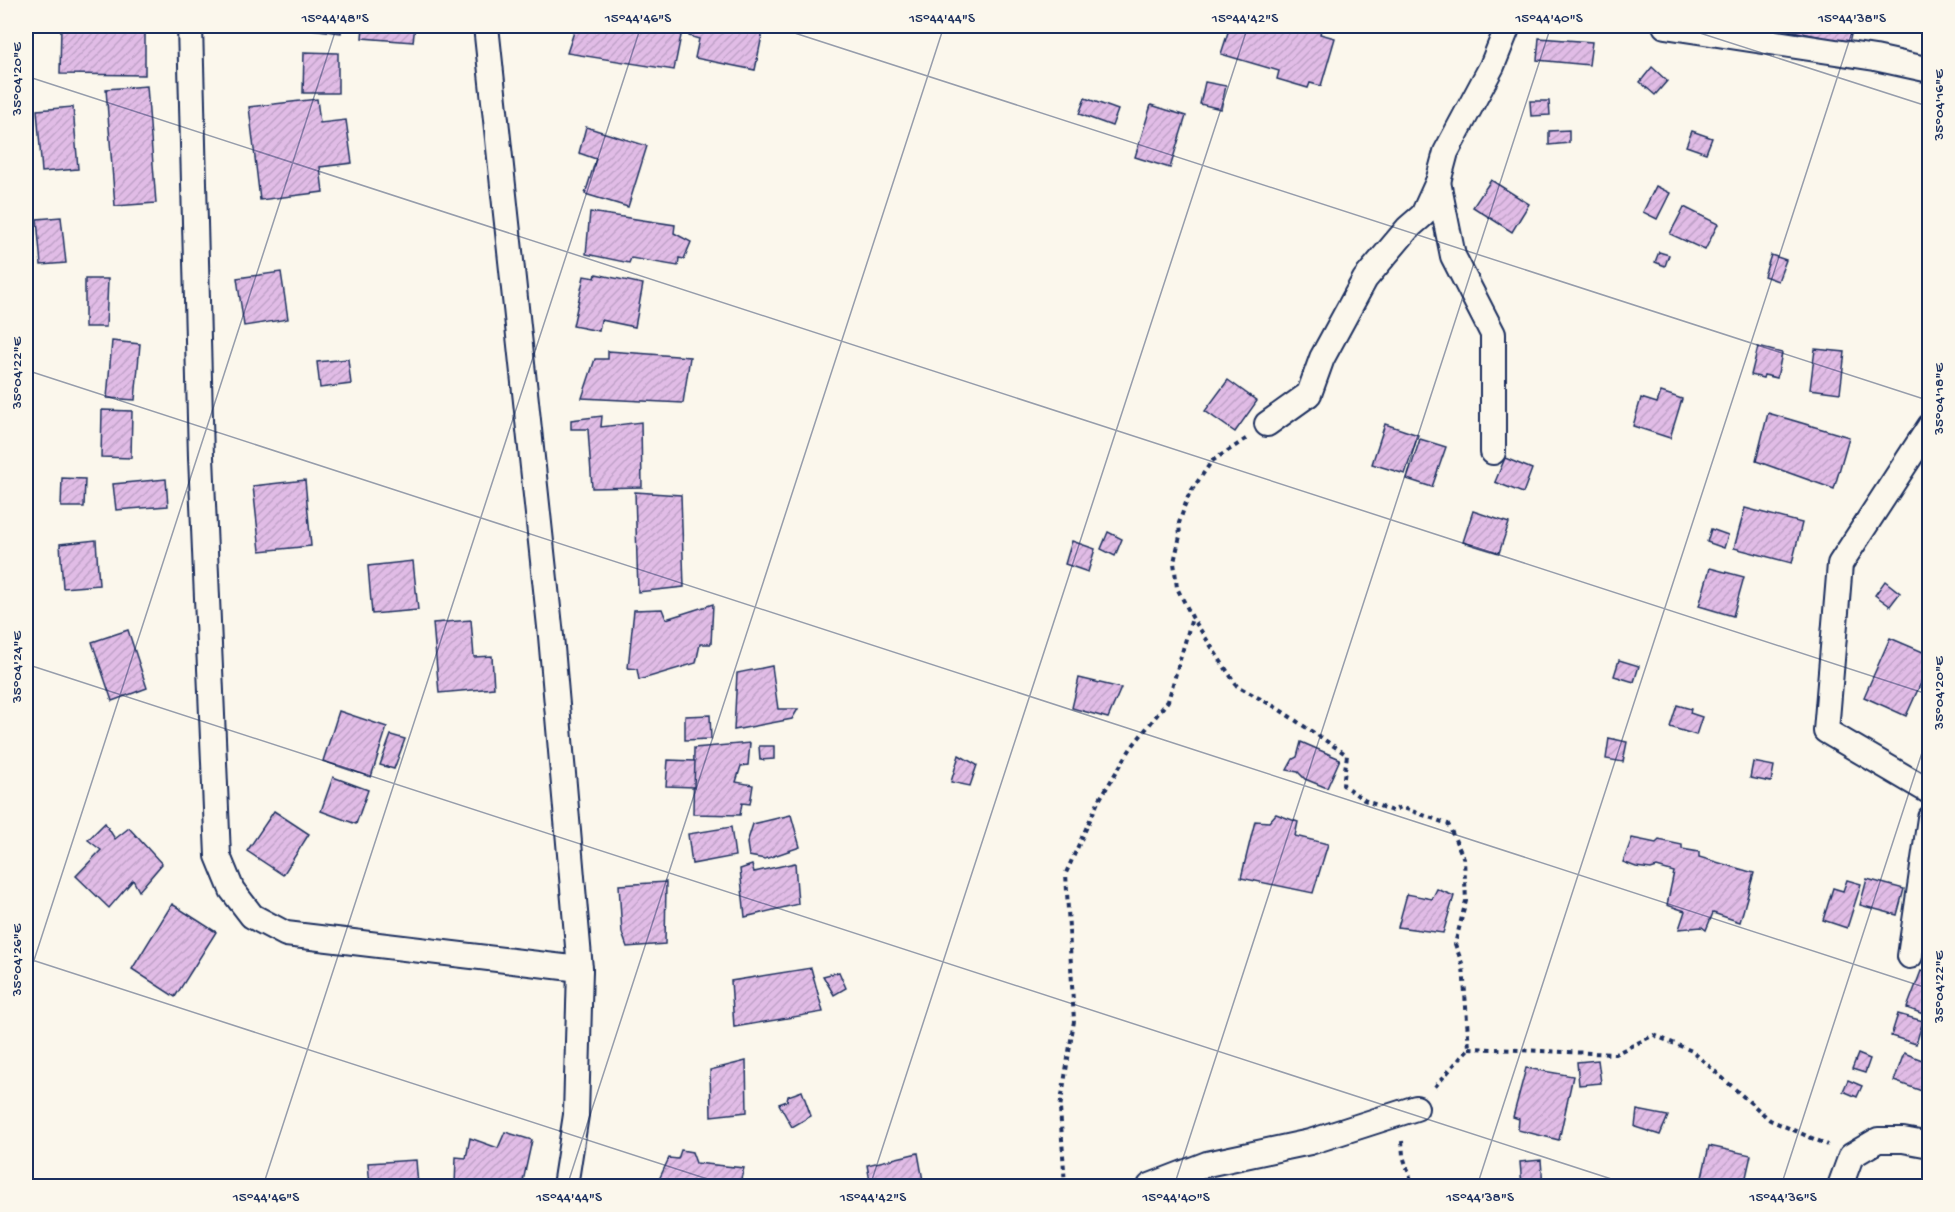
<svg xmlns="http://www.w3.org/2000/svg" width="1955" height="1212" viewBox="0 0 1955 1212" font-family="'Gochi Hand',sans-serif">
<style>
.building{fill:url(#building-hatch);stroke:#1b2f5e;stroke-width:1.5}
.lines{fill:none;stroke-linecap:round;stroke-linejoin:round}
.minor-casing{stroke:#1b2f5e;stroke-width:28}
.path{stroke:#1b2f5e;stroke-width:4;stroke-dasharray:4.5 4.5;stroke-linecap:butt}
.minor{stroke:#fbf7ec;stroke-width:24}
.ticks{fill:none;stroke:#1b2f5e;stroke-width:1.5;stroke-opacity:0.45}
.neatline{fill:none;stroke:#1b2f5e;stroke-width:2}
.ticks-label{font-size:15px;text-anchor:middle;fill:#1b2f5e}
</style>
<defs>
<pattern id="building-hatch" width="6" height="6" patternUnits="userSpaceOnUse" patternTransform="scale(1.5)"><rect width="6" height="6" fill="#e1bce6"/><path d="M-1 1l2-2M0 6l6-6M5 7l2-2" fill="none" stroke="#c0a2c8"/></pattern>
</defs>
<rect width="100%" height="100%" fill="#fbf7ec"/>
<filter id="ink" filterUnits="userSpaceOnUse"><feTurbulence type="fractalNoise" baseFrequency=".0167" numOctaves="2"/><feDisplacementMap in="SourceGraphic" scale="12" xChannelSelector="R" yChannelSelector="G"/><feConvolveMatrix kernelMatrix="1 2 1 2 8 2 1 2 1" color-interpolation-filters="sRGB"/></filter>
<g filter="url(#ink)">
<!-- building -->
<g class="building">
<polygon points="61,26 145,26 145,75 60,74"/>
<polygon points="287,26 342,26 341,33"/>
<polygon points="363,26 415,26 413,42 362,38"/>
<polygon points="576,26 683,26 674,70 567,53"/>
<polygon points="691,26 764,26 755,70 695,58 699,39 689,36"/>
<polygon points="1230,26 1322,26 1320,34 1335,38 1321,86 1310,83 1308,88 1277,79 1279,71 1221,54"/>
<polygon points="1770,26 1853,26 1849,43"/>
<polygon points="1539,38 1592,42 1589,65 1537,60"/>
<polygon points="304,52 338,53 338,93 303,93"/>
<polygon points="1652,67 1667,81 1655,95 1640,82"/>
<polygon points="1205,82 1226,86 1221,109 1200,104"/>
<polygon points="147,86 156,203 115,206 106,89"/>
<polygon points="1085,98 1118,110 1112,126 1079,114"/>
<polygon points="317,99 320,123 346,120 352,163 320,167 323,192 260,200 249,107"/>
<polygon points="1530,101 1549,101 1550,115 1531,116"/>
<polygon points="1151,105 1186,116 1170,168 1135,157"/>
<polygon points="73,107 78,169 42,172 37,110"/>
<polygon points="586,127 647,146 628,207 585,194 596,159 579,153"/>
<polygon points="1569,130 1569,143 1549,145 1549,131"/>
<polygon points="1692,131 1712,138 1706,153 1686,146"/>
<polygon points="1491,180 1529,204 1512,232 1473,207"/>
<polygon points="1656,186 1670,193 1657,219 1643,212"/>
<polygon points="1684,207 1718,224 1705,250 1670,234"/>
<polygon points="590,212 675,225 674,233 691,242 684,259 679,258 678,266 631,258 629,263 586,254"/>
<polygon points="61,217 66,263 41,265 37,219"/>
<polygon points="1659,252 1669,255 1665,266 1655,262"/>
<polygon points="1771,255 1786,260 1778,281 1764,276"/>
<polygon points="281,272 288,319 244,326 237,278"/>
<polygon points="596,274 643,284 635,327 601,320 599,331 573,326 584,276 595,278"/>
<polygon points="85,279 108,279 106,327 85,327"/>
<polygon points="112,341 140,344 135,400 107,398"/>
<polygon points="1758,347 1782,353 1777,378 1764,375 1763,378 1751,375"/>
<polygon points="1815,349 1845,352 1840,393 1810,389"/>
<polygon points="608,351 690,357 683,403 582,398 595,359 608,359"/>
<polygon points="348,359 351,384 320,388 317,362"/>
<polygon points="1228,380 1257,401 1235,432 1205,411"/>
<polygon points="1661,392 1682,399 1670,438 1633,426 1641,398 1657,403"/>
<polygon points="102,410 132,411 131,458 101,457"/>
<polygon points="1768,413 1849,437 1834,489 1756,461"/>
<polygon points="602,416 601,427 641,422 642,487 592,488 588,429 571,429 571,420"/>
<polygon points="1385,424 1418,435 1405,474 1372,464"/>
<polygon points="1420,439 1446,447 1432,487 1407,479"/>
<polygon points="1505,458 1532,469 1523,493 1495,482"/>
<polygon points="62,478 85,479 84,507 61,507"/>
<polygon points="166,479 168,506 116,510 113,484"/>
<polygon points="305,480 311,546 260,551 253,486"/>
<polygon points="635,492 681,495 684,587 638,592"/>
<polygon points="1745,508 1802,523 1792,563 1734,548"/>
<polygon points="1473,511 1509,523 1499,553 1463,542"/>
<polygon points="1711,529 1728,535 1724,548 1707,542"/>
<polygon points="1108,532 1122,539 1115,556 1101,549"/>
<polygon points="96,540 99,585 63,588 60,544"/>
<polygon points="1072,541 1095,549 1088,572 1065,564"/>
<polygon points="413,561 418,610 372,614 368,566"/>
<polygon points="1710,568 1744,577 1733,616 1699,606"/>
<polygon points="1885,581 1900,593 1890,606 1875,595"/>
<polygon points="713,604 711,644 700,644 696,663 639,680 637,669 628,668 634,610 662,609 666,619"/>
<polygon points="471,620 474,657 492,656 494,688 439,693 433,623"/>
<polygon points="128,630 147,688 112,701 92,642"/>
<polygon points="1890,638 1930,655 1930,663 1906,716 1864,697"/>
<polygon points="1619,660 1639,666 1634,682 1614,676"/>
<polygon points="772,666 778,709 798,709 792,719 734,730 737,673"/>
<polygon points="1079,678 1121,688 1108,718 1072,708"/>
<polygon points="1677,705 1691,709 1690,713 1702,717 1696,735 1670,727"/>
<polygon points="339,711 387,727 371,777 323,761"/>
<polygon points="710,715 711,739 685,740 685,716"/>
<polygon points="391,735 405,739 394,769 380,765"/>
<polygon points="1609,738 1627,742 1623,762 1606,759"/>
<polygon points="1301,742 1340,759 1327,788 1305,779 1298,772 1287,770 1293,759 1297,757"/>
<polygon points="750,743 748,765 741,766 736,782 753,785 750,804 742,803 740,815 693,814 694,748"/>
<polygon points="759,746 774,746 774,759 760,760"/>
<polygon points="959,755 977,765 970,786 951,782"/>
<polygon points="668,760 695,761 694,787 666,786"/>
<polygon points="1753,762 1774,766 1771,782 1750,778"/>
<polygon points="333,777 368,790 356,824 321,811"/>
<polygon points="274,811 309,834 283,875 247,851"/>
<polygon points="1276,814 1298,822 1295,836 1328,844 1313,893 1241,878 1255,821 1269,822"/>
<polygon points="791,815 800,847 765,859 749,856 747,843 753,824"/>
<polygon points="105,823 115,839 129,828 162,864 139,891 133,880 109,908 76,876 101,850 88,840"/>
<polygon points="731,827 735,856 692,864 688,834"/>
<polygon points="1632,838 1656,843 1659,840 1682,845 1682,849 1699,852 1699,857 1754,873 1740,922 1713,913 1706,930 1702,927 1679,929 1685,911 1667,905 1674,872 1657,867 1651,869 1636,867 1623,862"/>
<polygon points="795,863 798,904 745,917 740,869 752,865 754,872"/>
<polygon points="1867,879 1904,889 1897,915 1860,905"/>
<polygon points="1847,880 1861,884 1847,928 1823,920 1833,888 1843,891"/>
<polygon points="666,882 665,944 627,947 622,933 619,885"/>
<polygon points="1437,889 1454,896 1443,933 1398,927 1407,894 1432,899"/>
<polygon points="172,904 216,932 175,997 132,969"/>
<polygon points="811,968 823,1012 734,1027 731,981"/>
<polygon points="1921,971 1930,974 1930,1021 1924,1019 1926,1015 1907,1008"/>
<polygon points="839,972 846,988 834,995 823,976"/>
<polygon points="1898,1014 1923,1021 1916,1044 1891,1036"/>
<polygon points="1904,1053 1930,1063 1930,1094 1894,1081"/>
<polygon points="1858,1054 1870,1059 1865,1073 1852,1069"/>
<polygon points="1598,1060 1601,1083 1579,1085 1577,1062"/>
<polygon points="746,1061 747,1112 711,1116 710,1070"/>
<polygon points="1526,1068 1573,1076 1559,1140 1518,1130 1519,1119 1513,1117"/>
<polygon points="1848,1080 1862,1086 1857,1097 1843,1091"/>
<polygon points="802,1091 811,1116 792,1127 779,1104 787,1101 788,1096"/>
<polygon points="1637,1110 1668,1116 1660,1135 1635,1127"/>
<polygon points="505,1132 532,1140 522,1186 455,1186 456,1157 466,1158 470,1138 498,1148"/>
<polygon points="1709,1146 1751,1155 1744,1186 1700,1186"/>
<polygon points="681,1150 692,1152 696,1163 744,1168 739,1186 656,1186 669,1158 678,1159"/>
<polygon points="918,1153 924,1186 871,1186 867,1165"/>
<polygon points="416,1160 418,1186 370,1186 368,1163"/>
<polygon points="1541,1160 1543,1186 1522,1186 1520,1162"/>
</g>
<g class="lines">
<!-- minor casing -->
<g class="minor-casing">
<g id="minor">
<polyline points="190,26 201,457 218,856 232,890 252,916 286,934 580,969"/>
<polyline points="486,26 551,636 580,969 576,1115 565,1186"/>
<polyline points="1665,26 1875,58 1930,70"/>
<polyline points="1438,182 1453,256 1493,334 1493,452"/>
<polyline points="1267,424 1309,394 1322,358 1365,279 1408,228 1423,215 1438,182 1446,152 1492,66 1508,26"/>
<polyline points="1930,426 1840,564 1826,731 1930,792"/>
<polyline points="1910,956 1930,818"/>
<polyline points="1150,1186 1207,1164 1310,1142 1416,1108"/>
<polyline points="1840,1186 1851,1156 1878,1140 1903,1140 1930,1145"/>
</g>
</g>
<!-- path -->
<g class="path">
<polyline points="1246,439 1212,461 1189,494 1179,523 1180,536 1174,562 1177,588 1192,617 1237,686 1277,708 1347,755 1343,785 1364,800 1392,811 1401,807 1448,824 1464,859 1466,901 1455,944 1463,966 1469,1048 1433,1089"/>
<polyline points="1469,1048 1615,1054 1654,1035 1692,1051 1770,1120 1828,1145"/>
<polyline points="1402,1141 1403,1156 1413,1186"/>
<polyline points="1065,1186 1060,1108 1074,1021 1066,873 1098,802 1131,748 1168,701 1192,618"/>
</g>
<!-- minor -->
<use href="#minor" class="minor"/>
</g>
</g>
<!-- ticks -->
<path class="ticks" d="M773,26L1930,401M1678,26L1930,107M26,51L34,26M26,76L1930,695M26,370L1930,989M26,664L1633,1186M26,958L729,1186M26,985L337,26M263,1186L641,26M567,1186L944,26M870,1186L1248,26M1174,1186L1551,26M1477,1186L1854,26M1781,1186L1930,728"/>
<!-- margin -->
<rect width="1955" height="1212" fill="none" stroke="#fbf7ec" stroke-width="66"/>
<rect x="33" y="33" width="1889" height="1146" class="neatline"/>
<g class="ticks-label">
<text x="335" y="22">15°44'48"S</text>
<text x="638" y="22">15°44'46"S</text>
<text x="942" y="22">15°44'44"S</text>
<text x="1245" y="22">15°44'42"S</text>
<text x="1549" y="22">15°44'40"S</text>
<text x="1852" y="22">15°44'38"S</text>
<text transform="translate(16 79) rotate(-90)" y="5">35°04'20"E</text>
<text transform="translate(1938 105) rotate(-90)" y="5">35°04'16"E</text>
<text transform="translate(16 373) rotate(-90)" y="5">35°04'22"E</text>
<text transform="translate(1938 399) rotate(-90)" y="5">35°04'18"E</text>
<text transform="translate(16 667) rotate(-90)" y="5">35°04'24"E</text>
<text transform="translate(1938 693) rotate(-90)" y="5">35°04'20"E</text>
<text transform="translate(16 960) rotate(-90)" y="5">35°04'26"E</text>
<text transform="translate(1938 987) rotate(-90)" y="5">35°04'22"E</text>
<text x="266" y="1201">15°44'46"S</text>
<text x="569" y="1201">15°44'44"S</text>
<text x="873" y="1201">15°44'42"S</text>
<text x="1176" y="1201">15°44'40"S</text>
<text x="1480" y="1201">15°44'38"S</text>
<text x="1783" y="1201">15°44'36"S</text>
</g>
</svg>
